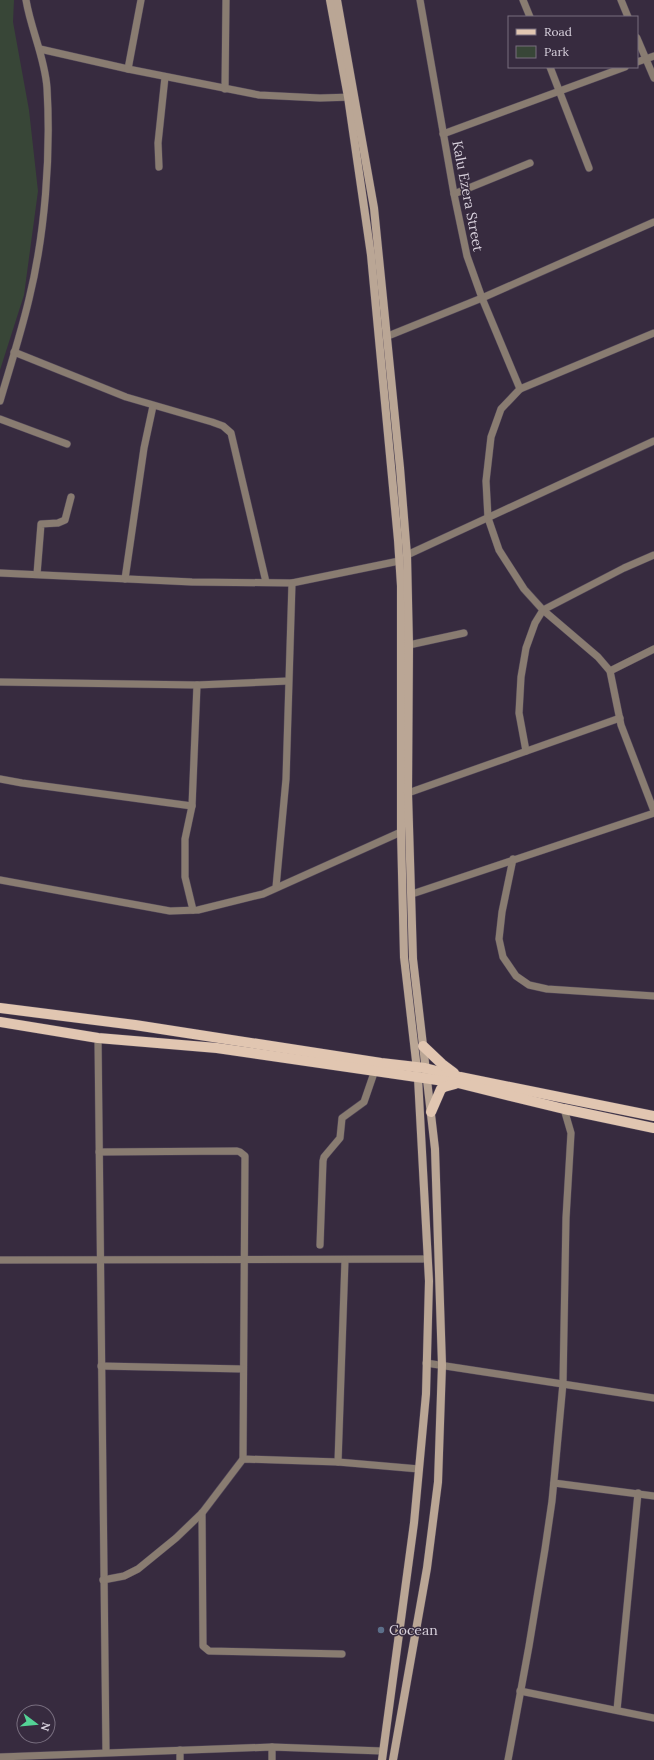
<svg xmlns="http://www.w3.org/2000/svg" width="654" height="1760" viewBox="0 0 654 1760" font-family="Lora,serif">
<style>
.green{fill:#384637}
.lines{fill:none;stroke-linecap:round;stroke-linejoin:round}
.minor-casing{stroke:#514658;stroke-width:8}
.secondary-casing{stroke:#514658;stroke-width:9}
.primary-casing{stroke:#514658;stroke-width:11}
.minor{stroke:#897c71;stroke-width:7}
.secondary{stroke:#baa695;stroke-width:8}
.primary{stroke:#e1c6b1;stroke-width:10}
.service-dot{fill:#5c6f8a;stroke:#372b3f;stroke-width:1.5}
.labels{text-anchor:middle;stroke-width:3;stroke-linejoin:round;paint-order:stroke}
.street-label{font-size:14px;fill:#d9d2de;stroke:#372b3f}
.poi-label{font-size:14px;fill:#d9d2de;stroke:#372b3f;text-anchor:start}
</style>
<rect width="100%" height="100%" fill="#372b3f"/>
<!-- green -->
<polygon class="green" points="0,0 14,0 13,22 29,110 38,191 24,295 0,370"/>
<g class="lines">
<!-- minor casing -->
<g class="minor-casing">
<g id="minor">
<polyline points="420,0 454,194 467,256 482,298 520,389"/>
<polyline points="523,0 530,17"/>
<polyline points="621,0 628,17"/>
<polyline points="637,38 654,78"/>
<polyline points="40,49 128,69 259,95 320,98 353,97"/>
<polyline points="637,62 654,56"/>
<polyline points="550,67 589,168"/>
<polyline points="128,69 141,0"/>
<polyline points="225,89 226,0"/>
<polyline points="443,134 625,67"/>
<polyline points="159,167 158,143 165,77"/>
<polyline points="454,194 530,163"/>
<polyline points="654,333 520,389 501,409 491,437 486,481 488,518 499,550 524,589 543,610 598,657 610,671 621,725 654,811"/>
<polyline points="388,336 482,298 654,222"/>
<polyline points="14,352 126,397 212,422 223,426 231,433 266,582"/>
<path d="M0,401C10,367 21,333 29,299C45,234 51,155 47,88C45,58 31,30 26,0"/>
<polyline points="0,419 67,444"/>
<polyline points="407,555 654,441"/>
<polyline points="0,573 192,582 292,583 399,561"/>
<polyline points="37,574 41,524 58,523 65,520 71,497"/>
<polyline points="125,579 144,448 153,406"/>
<polyline points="409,645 464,633"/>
<polyline points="610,671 654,649"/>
<polyline points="0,682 197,685 288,681"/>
<polyline points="526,751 519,713 521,677 526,648 535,623 543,610 624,568 654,555"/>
<polyline points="0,779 22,783 192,806"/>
<polyline points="408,793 620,718"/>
<polyline points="513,859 502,912 499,939 503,957 516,976 529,985 547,989 654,996"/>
<polyline points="0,880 170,911 198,910 263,894 401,832"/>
<polyline points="276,887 286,779 292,583"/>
<polyline points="412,894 654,813"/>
<polyline points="193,910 185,877 185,839 192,806 197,685"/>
<polyline points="98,1038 106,1752"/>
<polyline points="99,1152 237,1151 240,1152 245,1156 243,1459"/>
<polyline points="320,1245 323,1161 324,1157 340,1138 342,1118 364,1102 375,1070"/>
<polyline points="0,1260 427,1259"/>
<polyline points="426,1363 654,1398"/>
<polyline points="101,1366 243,1369"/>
<polyline points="338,1462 345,1260"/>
<polyline points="554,1483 654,1496"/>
<polyline points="202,1513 203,1646 209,1651 342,1654"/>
<polyline points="103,1580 124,1576 138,1569 176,1538 202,1513 243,1459 338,1462 419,1469"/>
<polyline points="520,1691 654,1718"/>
<polyline points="617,1710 638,1493"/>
<polyline points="272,1747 272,1760"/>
<polyline points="180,1750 180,1760"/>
<polyline points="0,1757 272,1747 382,1751"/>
<polyline points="508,1760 529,1646 545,1549 552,1501 556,1459 563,1383 566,1218 571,1133 564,1109"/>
</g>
</g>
<!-- secondary casing -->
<g class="secondary-casing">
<g id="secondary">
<polyline points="330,0 348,97 371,255 398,540 401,586 401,832 404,957 418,1078 429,1281 426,1394 414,1523 382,1760"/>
<polyline points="337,0 374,208 400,468 407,555 409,645 408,793 413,959 435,1149 442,1365 438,1482 427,1568 393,1760"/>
</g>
</g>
<!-- primary casing -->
<g class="primary-casing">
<g id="primary">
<polyline points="0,1008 135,1025 381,1063 425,1068 460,1077 654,1116"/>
<polyline points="0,1022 98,1038 217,1048 458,1083 564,1109 654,1128"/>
<polyline points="423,1046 442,1064 454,1073"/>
<polyline points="431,1112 441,1089 444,1087 455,1084"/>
</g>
</g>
<!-- minor -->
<use href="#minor" class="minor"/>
<!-- secondary -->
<use href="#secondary" class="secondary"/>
<!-- primary -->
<use href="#primary" class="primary"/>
</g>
<!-- markers -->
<circle class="service-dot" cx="381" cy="1630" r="4"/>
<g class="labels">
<!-- street labels -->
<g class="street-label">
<text transform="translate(468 196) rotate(79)" y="5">Kalu Ezera Street</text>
</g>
<!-- poi labels -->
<g class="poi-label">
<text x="389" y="1635">Cocean</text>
</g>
</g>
<!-- legend -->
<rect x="508" y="16" width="130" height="52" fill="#372b3f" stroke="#786e7f"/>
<rect x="516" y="29" width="20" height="6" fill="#e1c6b1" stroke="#786e7f"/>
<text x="544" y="36" font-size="12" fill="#d9d2de">Road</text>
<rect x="516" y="46" width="20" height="12" fill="#384637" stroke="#786e7f"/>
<text x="544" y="56" font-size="12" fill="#d9d2de">Park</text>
<!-- north arrow -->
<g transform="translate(36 1724) rotate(106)"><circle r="19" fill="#372b3f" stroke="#786e7f"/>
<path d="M0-3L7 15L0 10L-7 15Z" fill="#54d396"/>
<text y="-6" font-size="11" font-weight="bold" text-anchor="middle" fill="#d9d2de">N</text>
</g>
</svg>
